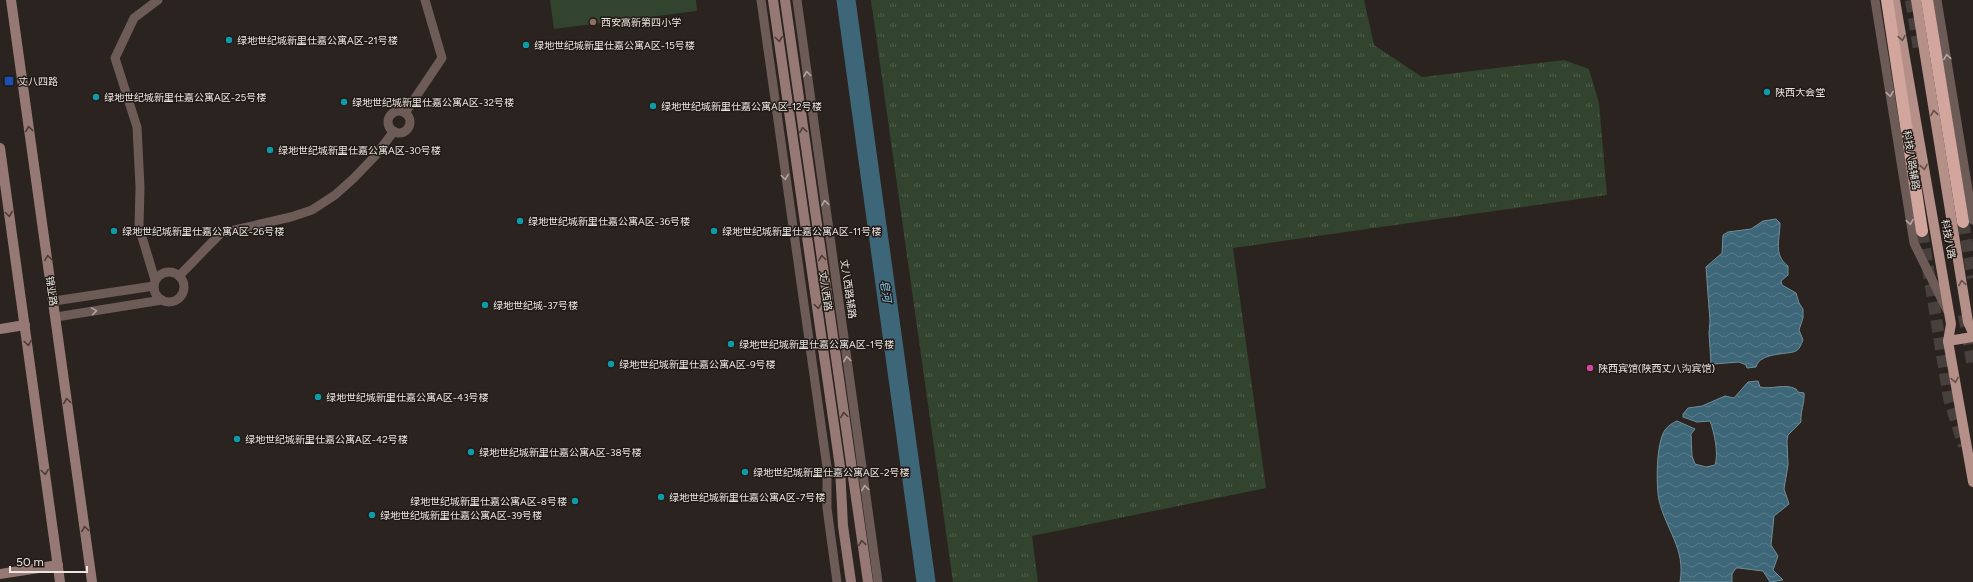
<svg xmlns="http://www.w3.org/2000/svg" width="1973" height="582" viewBox="0 0 1973 582" font-family="Figtree,'Noto Sans SC',sans-serif">
<style>
.grass{fill:url(#grass-tufts)}
.pitch{fill:#32432e}
.water{fill:url(#water-waves);stroke:#718d98}
.lines{fill:none;stroke-linecap:round;stroke-linejoin:round}
.river{stroke:#3d6778;stroke-width:19}
.highway-tunnel{stroke:#48403c;stroke-width:12;stroke-dasharray:12 6;stroke-linecap:butt}
.street{stroke:#6d5b57;stroke-width:9}
.secondary{stroke:#967974;stroke-width:10}
.primary{stroke:#b59089;stroke-width:10}
.highway{stroke:#d2a59d;stroke-width:12}
.oneway{stroke:#644f4a}
.oneway2{stroke:#4a3b37}
.oneway3{stroke:#b2a7a4}
.education-dot{fill:#8d6e63;stroke:#211a16;stroke-width:1.5}
.culture-dot{fill:#0f9aa8;stroke:#211a16;stroke-width:1.5}
.transit-dot{fill:#1a4fb4;stroke:#211a16;stroke-width:1.5}
.hotel-dot{fill:#d1479c;stroke:#211a16;stroke-width:1.5}
.labels{text-anchor:middle;stroke-width:3;stroke-linejoin:round;paint-order:stroke}
.poi-label{font-size:10px;fill:#ebe6e3;stroke:#211a16;text-anchor:start}
.street-label{font-size:10px;fill:#ebe6e3;stroke:#211a16}
.water-label{font-size:11px;font-style:italic;fill:#82cbe9;stroke:#211a16}
</style>
<defs>
<pattern id="grass-tufts" width="24" height="20" patternUnits="userSpaceOnUse"><rect width="24" height="20" fill="#32432e"/><path d="M3 7l-1-3M5 7V3M7 7l1-3M15 17l-1-3M17 17v-4M19 17l1-3" fill="none" stroke="#505e4c"/></pattern>
<pattern id="water-waves" width="16" height="10" patternUnits="userSpaceOnUse"><rect width="16" height="10" fill="#3d6778"/><path d="M0 5q4-4 8 0t8 0" fill="none" stroke="#597d8b"/></pattern>
</defs>
<rect width="100%" height="100%" fill="#2b231f"/>
<!-- grass -->
<polygon class="grass" points="871,0 1364,0 1374,45 1422,77 1564,60 1589,69 1599,103 1607,195 1233,248 1266,488 1032,536 1038,582 953,582"/>
<!-- pitch -->
<polygon class="pitch" points="550,0 696,0 697,11 554,29"/>
<!-- water -->
<g class="water">
<path d="M1776,219L1780,223C1780,239 1773,255 1788,266V275L1781,281L1782,285L1796,293L1799,303L1803,309V318L1799,330L1803,340C1801,344 1800,349 1796,351C1787,355 1760,352 1756,367L1747,368L1746,365L1739,362L1714,364L1711,363L1709,333L1710,321L1706,267L1722,253L1723,235L1728,232L1751,229L1763,221Z"/>
<path d="M1758,381L1760,387C1772,390 1784,383 1796,389L1798,392L1804,393C1805,402 1800,413 1801,422L1788,435L1787,441L1788,465L1784,489L1789,504L1774,516L1771,545L1778,556L1773,570L1783,580L1770,582L1763,571L1739,568H1736L1732,574V582H1680C1686,549 1666,530 1659,500C1656,485 1656,443 1665,430C1668,426 1672,423 1677,421L1695,429L1691,434L1692,456L1695,464L1706,467L1715,465C1719,454 1714,431 1710,421L1697,422L1683,417V414L1688,408L1702,406L1725,396L1734,398L1748,382Z"/>
</g>
<g class="lines">
<!-- river -->
<polyline class="river" points="846,0 926,582"/>
<!-- highway-tunnel -->
<g class="highway-tunnel">
<polyline points="1911,0 1919,49"/>
<polyline points="1963,222 1973,278"/>
<polyline points="1922,231 1949,398 1964,446"/>
<polyline points="1964,315 1973,367"/>
</g>
<!-- street -->
<g class="street">
<polyline points="761,0 827,467 827,508 837,582"/>
<polyline points="797,0 878,582"/>
<polyline points="1875,0 1914,243 1947,310"/>
<polyline points="1937,0 1973,220"/>
<circle cx="399" cy="122" r="11"/>
<polyline points="405,113 442,58 425,0"/>
<circle cx="169" cy="287" r="15"/>
<polyline points="179,276 221,233 291,217 312,210 335,195 354,178 376,155 394,131"/>
<polyline points="155,280 139,227 140,187 137,127 115,58 134,18 158,0"/>
<polyline points="54,301 154,286"/>
<polyline points="56,317 162,300"/>
</g>
<!-- secondary -->
<g class="secondary">
<polyline points="11,0 92,582"/>
<polyline points="773,0 840,467 843,526 851,582"/>
<polyline points="785,0 868,582"/>
<polyline points="0,148 60,582"/>
<polyline points="0,329 25,325"/>
<polyline points="0,574 58,565"/>
</g>
<!-- primary -->
<g class="primary">
<polyline points="1895,0 1951,324 1948,341 1973,482"/>
<polyline points="1916,0 1968,322 1973,333"/>
<polyline points="1948,341 1973,337"/>
</g>
<!-- highway -->
<g class="highway">
<polyline points="1887,0 1922,231"/>
<polyline points="1927,0 1963,222"/>
</g>
</g>
<!-- one-way arrows -->
<defs><path id="oneway-chevron" d="M-2-3.5L2.5 0L-2 3.5" fill="none" stroke-width="1.6" stroke-linecap="round" stroke-linejoin="round"/></defs>
<g class="oneway">
<use href="#oneway-chevron" transform="translate(1902 38) rotate(80)"/>
<use href="#oneway-chevron" transform="translate(1934 113) rotate(-99)"/>
<use href="#oneway-chevron" transform="translate(1924 167) rotate(80)"/>
<use href="#oneway-chevron" transform="translate(1962 283) rotate(-99)"/>
<use href="#oneway-chevron" transform="translate(1955 380) rotate(80)"/>
</g>
<g class="oneway2">
<use href="#oneway-chevron" transform="translate(779 39) rotate(82)"/>
<use href="#oneway-chevron" transform="translate(29 129) rotate(-98)"/>
<use href="#oneway-chevron" transform="translate(803 130) rotate(-98)"/>
<use href="#oneway-chevron" transform="translate(9 214) rotate(82)"/>
<use href="#oneway-chevron" transform="translate(48 258) rotate(-98)"/>
<use href="#oneway-chevron" transform="translate(822 258) rotate(-98)"/>
<use href="#oneway-chevron" transform="translate(818 306) rotate(82)"/>
<use href="#oneway-chevron" transform="translate(28 343) rotate(82)"/>
<use href="#oneway-chevron" transform="translate(67 401) rotate(-98)"/>
<use href="#oneway-chevron" transform="translate(844 415) rotate(-98)"/>
<use href="#oneway-chevron" transform="translate(45 472) rotate(82)"/>
<use href="#oneway-chevron" transform="translate(85 529) rotate(-98)"/>
<use href="#oneway-chevron" transform="translate(862 543) rotate(-98)"/>
</g>
<g class="oneway3">
<use href="#oneway-chevron" transform="translate(1947 57) rotate(-99)"/>
<use href="#oneway-chevron" transform="translate(807 74) rotate(-98)"/>
<use href="#oneway-chevron" transform="translate(1890 94) rotate(81)"/>
<use href="#oneway-chevron" transform="translate(785 177) rotate(82)"/>
<use href="#oneway-chevron" transform="translate(825 203) rotate(-98)"/>
<use href="#oneway-chevron" transform="translate(1910 222) rotate(81)"/>
<use href="#oneway-chevron" transform="translate(94 311) rotate(-9)"/>
<use href="#oneway-chevron" transform="translate(847 359) rotate(-98)"/>
<use href="#oneway-chevron" transform="translate(865 488) rotate(-98)"/>
</g>
<!-- markers -->
<circle class="education-dot" cx="593" cy="22" r="4"/>
<g class="culture-dot">
<circle cx="229" cy="40" r="4"/>
<circle cx="526" cy="45" r="4"/>
<circle cx="1767" cy="92" r="4"/>
<circle cx="96" cy="97" r="4"/>
<circle cx="344" cy="102" r="4"/>
<circle cx="653" cy="106" r="4"/>
<circle cx="270" cy="150" r="4"/>
<circle cx="520" cy="221" r="4"/>
<circle cx="114" cy="231" r="4"/>
<circle cx="714" cy="231" r="4"/>
<circle cx="485" cy="305" r="4"/>
<circle cx="731" cy="344" r="4"/>
<circle cx="611" cy="364" r="4"/>
<circle cx="318" cy="397" r="4"/>
<circle cx="237" cy="439" r="4"/>
<circle cx="471" cy="452" r="4"/>
<circle cx="745" cy="472" r="4"/>
<circle cx="661" cy="497" r="4"/>
<circle cx="575" cy="501" r="4"/>
<circle cx="372" cy="515" r="4"/>
</g>
<rect class="transit-dot" x="4" y="76" width="10" height="10" rx="2"/>
<circle class="hotel-dot" cx="1590" cy="368" r="4"/>
<g class="labels">
<!-- poi labels -->
<g class="poi-label">
<text x="601" y="26">西安高新第四小学</text>
<text x="237" y="44">绿地世纪城新里仕嘉公寓A区-21号楼</text>
<text x="534" y="49">绿地世纪城新里仕嘉公寓A区-15号楼</text>
<text x="18" y="85">丈八四路</text>
<text x="1775" y="96">陕西大会堂</text>
<text x="104" y="101">绿地世纪城新里仕嘉公寓A区-25号楼</text>
<text x="352" y="106">绿地世纪城新里仕嘉公寓A区-32号楼</text>
<text x="661" y="110">绿地世纪城新里仕嘉公寓A区-12号楼</text>
<text x="278" y="154">绿地世纪城新里仕嘉公寓A区-30号楼</text>
<text x="528" y="225">绿地世纪城新里仕嘉公寓A区-36号楼</text>
<text x="122" y="235">绿地世纪城新里仕嘉公寓A区-26号楼</text>
<text x="722" y="235">绿地世纪城新里仕嘉公寓A区-11号楼</text>
<text x="493" y="309">绿地世纪城-37号楼</text>
<text x="739" y="348">绿地世纪城新里仕嘉公寓A区-1号楼</text>
<text x="619" y="368">绿地世纪城新里仕嘉公寓A区-9号楼</text>
<text x="1598" y="372">陕西宾馆(陕西丈八沟宾馆)</text>
<text x="326" y="401">绿地世纪城新里仕嘉公寓A区-43号楼</text>
<text x="245" y="443">绿地世纪城新里仕嘉公寓A区-42号楼</text>
<text x="479" y="456">绿地世纪城新里仕嘉公寓A区-38号楼</text>
<text x="753" y="476">绿地世纪城新里仕嘉公寓A区-2号楼</text>
<text x="669" y="501">绿地世纪城新里仕嘉公寓A区-7号楼</text>
<text x="567" y="505" text-anchor="end">绿地世纪城新里仕嘉公寓A区-8号楼</text>
<text x="380" y="519">绿地世纪城新里仕嘉公寓A区-39号楼</text>
</g>
<!-- street labels -->
<g class="street-label">
<text transform="translate(1912 160) rotate(81)" y="4">科技八路辅路</text>
<text transform="translate(1949 239) rotate(80)" y="4">科技八路</text>
<text transform="translate(849 289) rotate(82)" y="4">丈八西路辅路</text>
<text transform="translate(52 291) rotate(82)" y="4">锦业路</text>
<text transform="translate(826 291) rotate(82)" y="4">丈八西路</text>
</g>
<!-- water labels -->
<g class="water-label">
<text transform="translate(886 291) rotate(82)" y="4">皂河</text>
</g>
</g>
<!-- scale -->
<path d="M10 566v6h77v-6" fill="none" stroke="#ebe6e3" stroke-width="2"/>
<text x="16" y="566" font-size="12" fill="#ebe6e3" stroke="#211a16" stroke-width="3" paint-order="stroke">50 m</text>
</svg>
